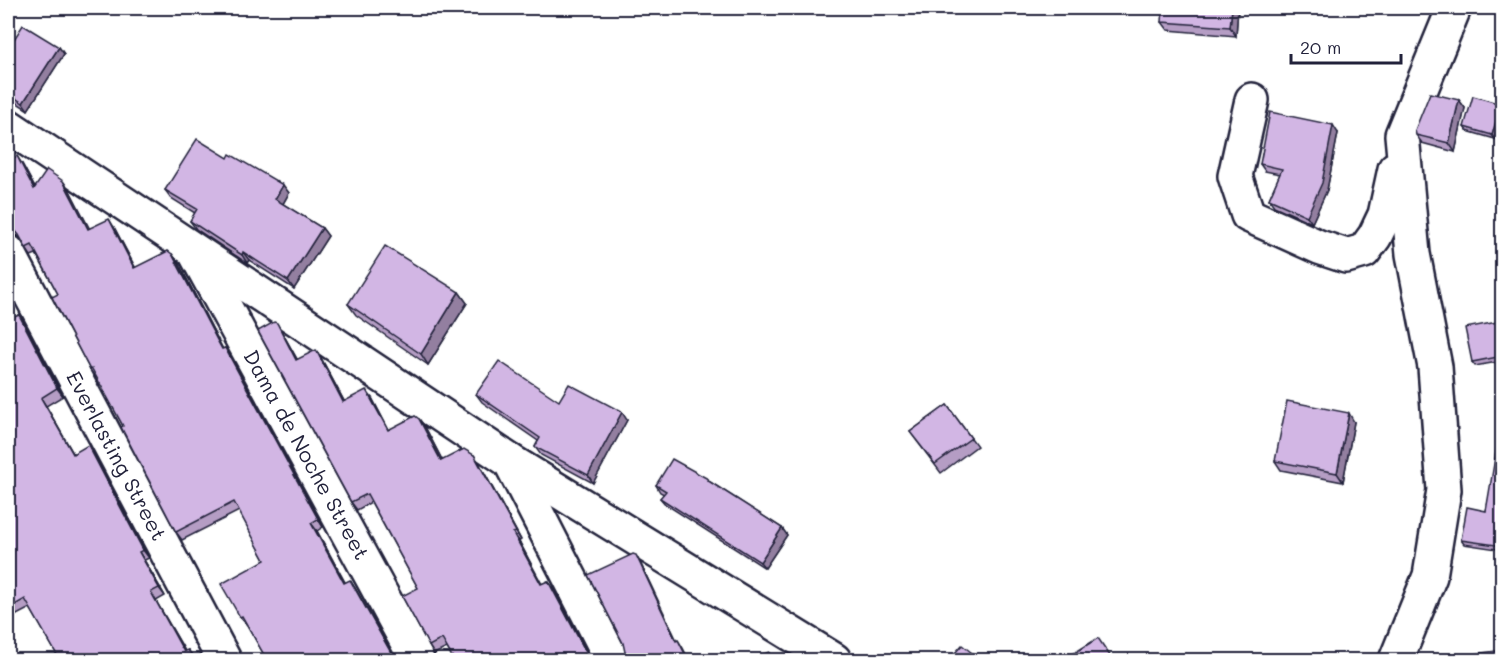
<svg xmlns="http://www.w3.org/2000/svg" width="1510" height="668" viewBox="0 0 1510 668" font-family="Mali,sans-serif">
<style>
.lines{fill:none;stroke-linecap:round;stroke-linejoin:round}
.minor-casing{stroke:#22223b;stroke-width:38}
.minor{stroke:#fff;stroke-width:33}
.wall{fill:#b59dc4;stroke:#22223b;stroke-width:1.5}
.shaded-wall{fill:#937fa0;stroke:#22223b;stroke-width:1.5}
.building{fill:#d2b6e4;stroke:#22223b;stroke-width:1.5}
.labels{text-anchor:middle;stroke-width:4.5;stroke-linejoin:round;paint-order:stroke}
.street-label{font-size:21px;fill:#22223b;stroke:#fff}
</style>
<rect width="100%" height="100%" fill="#fff"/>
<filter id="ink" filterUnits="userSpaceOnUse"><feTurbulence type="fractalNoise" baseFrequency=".0167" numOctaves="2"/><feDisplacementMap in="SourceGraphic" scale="12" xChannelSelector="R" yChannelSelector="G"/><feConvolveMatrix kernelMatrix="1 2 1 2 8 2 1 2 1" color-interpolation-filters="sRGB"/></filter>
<g filter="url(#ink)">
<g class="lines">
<!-- minor casing -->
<g class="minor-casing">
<g id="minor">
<polyline points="1252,100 1235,176 1248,215 1319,247 1346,256 1364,251 1375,236 1385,215 1395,169"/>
<polyline points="8,126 510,461 834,660"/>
<polyline points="8,252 224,660"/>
<polyline points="196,254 417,660"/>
<polyline points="510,461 612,660"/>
<polyline points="1396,660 1430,576 1444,490 1435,367 1413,254 1402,135 1454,8"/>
</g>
</g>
<!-- minor -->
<use href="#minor" class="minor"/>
</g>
<!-- wall -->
<g class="wall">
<polygon points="1238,8 1236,36 1168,30 1162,22"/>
<polygon points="8,37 13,41 59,47 64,54 28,110 8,97"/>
<polygon points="1459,100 1465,108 1455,152 1422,143 1416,135"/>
<polygon points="1501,104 1503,107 1503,113 1495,139 1467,131 1464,127"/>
<polygon points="1338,133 1327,190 1312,223 1274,206 1269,199 1280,174 1265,171 1260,164"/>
<polygon points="228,158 283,185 289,193 283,204 322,228 328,236 294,289 249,260 247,263 196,229 190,221 195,213 171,198 165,190"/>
<polygon points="8,161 22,164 35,188 69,189 89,229 114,227 135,268 172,254 178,262 223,349 225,348 230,356 323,527 317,531 345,583 355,588 396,660 267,660 247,625 240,617 265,560 239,511 182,540 176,532 123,426 97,377 96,378 90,370 58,294 36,254 31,256 18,236 8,233"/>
<polygon points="459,292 467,303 428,365 356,315 348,304"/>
<polygon points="19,315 24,323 63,396 46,406 73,453 93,453 149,558 144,560 165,596 156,601 185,651 188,650 196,660 60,660 30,608 13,617 8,609 11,319"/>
<polygon points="1503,321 1503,361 1475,366 1472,362"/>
<polygon points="282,332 297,359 321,358 344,401 372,398 389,430 419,419 425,427 442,460 474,455 479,463 521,540 519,541 542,584 548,581 554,589 591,660 454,660 447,648 434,654 429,646 418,588 371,502 357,510 351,502"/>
<polygon points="476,394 559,401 627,420 593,483 541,455 535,447 538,441 482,402"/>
<polygon points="947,405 977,446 941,473 910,432"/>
<polygon points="1354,422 1343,482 1281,470 1275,461"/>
<polygon points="1503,435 1503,550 1464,544 1461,540 1486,511"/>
<polygon points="708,479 710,482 782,528 787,535 765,568 665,504 660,498 664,494 660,492 656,485"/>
</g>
<!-- shaded-wall -->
<g class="shaded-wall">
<polygon points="1232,8 1238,8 1236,36 1230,27"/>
<polygon points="59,47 64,54 28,110 23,103"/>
<polygon points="1459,100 1465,108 1455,152 1449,143"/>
<polygon points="1501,104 1503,107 1503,113 1495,139 1492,135"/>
<polygon points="1333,125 1338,133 1327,190 1312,223 1307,216"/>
<polygon points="17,156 22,164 40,197 34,189"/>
<polygon points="63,181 69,189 94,237 88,229"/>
<polygon points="283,185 289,193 281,207 275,199"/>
<polygon points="109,219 114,227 140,276 134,268"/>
<polygon points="322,228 328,236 294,289 288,281"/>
<polygon points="243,252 249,260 247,263 242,255"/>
<polygon points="172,254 178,262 223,350 218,342"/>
<polygon points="459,292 467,303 428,365 421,354"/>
<polygon points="19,315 24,323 63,396 57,388"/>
<polygon points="277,323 302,368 296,360"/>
<polygon points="225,348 230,356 323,527 318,519"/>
<polygon points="316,350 321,358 349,410 343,402"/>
<polygon points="366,390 372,398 393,439 388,430"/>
<polygon points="41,398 46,406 78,462 73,454"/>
<polygon points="622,412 627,420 593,483 588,475"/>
<polygon points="1349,413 1354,422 1343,482 1337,473"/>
<polygon points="419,419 425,427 447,469 441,461"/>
<polygon points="88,445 93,453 149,558 143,550"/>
<polygon points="474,455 479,463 521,540 516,532"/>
<polygon points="311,523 317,531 350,591 344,583"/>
<polygon points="782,528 787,535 765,568 760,562"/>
<polygon points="513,533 519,541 546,593 541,584"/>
<polygon points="139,552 144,560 165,596 159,588"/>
<polygon points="636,555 641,564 681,649 676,641"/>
<polygon points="350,580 355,588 396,660 395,660"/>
<polygon points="548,581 554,589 591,660 590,660"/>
<polygon points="151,592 156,601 190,660 184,652"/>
<polygon points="678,640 683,648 689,660 688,660"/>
</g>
<!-- building -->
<g class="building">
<polygon points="1163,8 1232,8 1230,27 1162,22"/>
<polygon points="23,25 59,47 23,103 8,93 8,37 13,41"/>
<polygon points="1430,93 1459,100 1449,143 1416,135 1415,130"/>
<polygon points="1473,96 1501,104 1492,135 1464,127"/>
<polygon points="1270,112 1333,125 1322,183 1307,216 1269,199 1282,169 1260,164"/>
<polygon points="197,139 228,158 230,154 283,185 275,199 322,228 288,281 243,252 242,255 190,221 197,209 165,190"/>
<polygon points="17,156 34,189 47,170 63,181 88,229 109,219 134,268 168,251 172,254 218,342 222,349 225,348 318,519 311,523 344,583 350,580 395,660 267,660 242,616 240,617 221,584 265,560 234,502 176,532 121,427 123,426 92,369 90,370 52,297 58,294 32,245 26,248 19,235 13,228 8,227 8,161"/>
<polygon points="385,246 459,292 421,354 348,304"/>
<polygon points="8,315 10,319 19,315 57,388 41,398 73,454 88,445 143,550 139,552 159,588 151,592 184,652 188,650 195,660 60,660 25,599 8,609"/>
<polygon points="1503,321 1503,356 1472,362 1465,328"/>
<polygon points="274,322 277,323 296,360 316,350 343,402 366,390 388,430 415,416 419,419 441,461 464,449 474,455 516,532 513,533 541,584 548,581 590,660 454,660 442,639 429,646 402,596 418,588 367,494 351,502 258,331"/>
<polygon points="499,361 559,401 569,384 622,412 588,475 535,447 540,438 476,394"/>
<polygon points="1287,401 1349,413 1337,473 1275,461"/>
<polygon points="947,405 971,438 935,464 910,432"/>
<polygon points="1499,434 1503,435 1503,546 1461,540 1467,507 1486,511"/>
<polygon points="672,459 708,479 707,480 782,528 760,562 660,498 666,491 656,485"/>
<polygon points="633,554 636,555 676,641 678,640 688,660 623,660 625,652 623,643 588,575"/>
<polygon points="1098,638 1113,660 1063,660"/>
<polygon points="962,645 981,660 949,660"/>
<polygon points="1503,650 1503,660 1448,660 1474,654"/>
<polygon points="769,652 773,660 750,660"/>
<polygon points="908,656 914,660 904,660"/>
</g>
</g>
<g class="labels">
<!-- street labels -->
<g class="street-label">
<text transform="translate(306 455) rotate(61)" y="7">Dama de Noche Street</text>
<text transform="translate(116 456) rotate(62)" y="7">Everlasting Street</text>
</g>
</g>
<!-- margin -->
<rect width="1510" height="668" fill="none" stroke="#fff" stroke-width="30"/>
<rect x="15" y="15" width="1480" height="638" fill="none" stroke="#22223b" stroke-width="2" filter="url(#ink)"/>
<!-- scale -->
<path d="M1291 54v9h110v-9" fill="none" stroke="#22223b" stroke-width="3"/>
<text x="1300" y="54" font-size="18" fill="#22223b" stroke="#ffffff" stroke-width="4.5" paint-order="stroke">20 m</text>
</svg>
